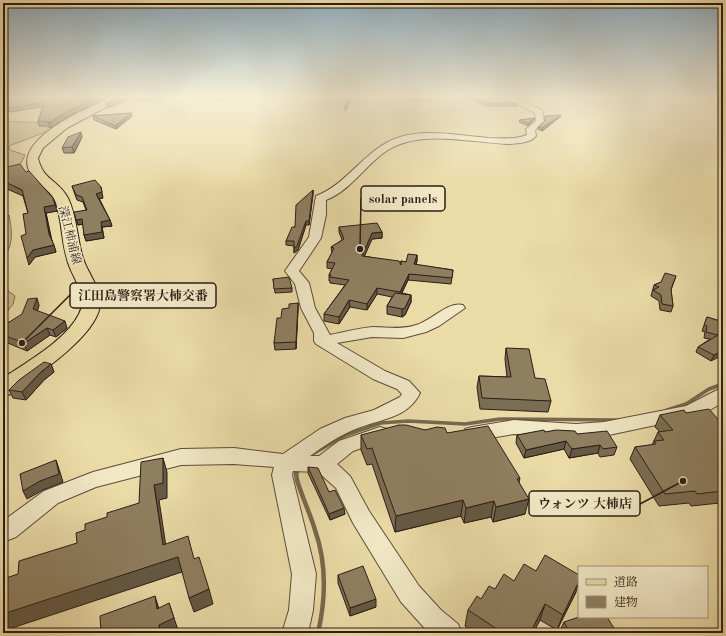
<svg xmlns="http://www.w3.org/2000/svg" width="726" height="636" viewBox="0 0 726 636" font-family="'Old Standard TT','Noto Serif JP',serif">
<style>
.green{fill:#cabb8e;stroke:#7c6c52}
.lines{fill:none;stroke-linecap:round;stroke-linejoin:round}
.stream-far1{stroke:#78684f;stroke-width:3.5}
.stream{stroke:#78684f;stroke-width:4.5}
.minor-casing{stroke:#5c4c3a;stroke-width:2}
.major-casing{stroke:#2d1c15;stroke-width:2}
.minor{fill:#f1e8c6;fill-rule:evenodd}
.major{fill:#eadba7;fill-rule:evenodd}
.wall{fill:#7b6d53;stroke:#2d1c15}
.shaded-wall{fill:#645944;stroke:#2d1c15}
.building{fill:#8f7f61;stroke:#2d1c15}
.labels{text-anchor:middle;stroke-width:3;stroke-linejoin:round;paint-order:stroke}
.street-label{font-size:12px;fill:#2d1c15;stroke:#f1e8c6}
.leader{fill:none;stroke:#2d1c15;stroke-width:1.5}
.callout-dot{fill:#2d1c15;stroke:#f1e8c6;stroke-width:1.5}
.callout{fill:#f1e8c6;stroke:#2d1c15;stroke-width:1.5}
.callout-label{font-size:13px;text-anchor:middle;font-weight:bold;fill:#2d1c15}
</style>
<rect width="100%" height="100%" fill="#eadba7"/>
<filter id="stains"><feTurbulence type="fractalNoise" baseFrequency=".005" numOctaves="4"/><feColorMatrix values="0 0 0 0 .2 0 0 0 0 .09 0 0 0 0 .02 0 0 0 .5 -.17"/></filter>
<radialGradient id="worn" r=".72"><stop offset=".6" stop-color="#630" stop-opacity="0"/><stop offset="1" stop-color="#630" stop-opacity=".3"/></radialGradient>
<!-- green -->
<g class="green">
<polygon points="3,121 45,123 48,124 48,128 43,133 9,146 10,150 25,155 20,165 3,169"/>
<path d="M9,215C12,231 14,245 3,258V216Z"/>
<polygon points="3,287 15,296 13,304 3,317"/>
</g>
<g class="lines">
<!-- stream-far1 -->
<g class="stream-far1">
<polyline points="667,410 686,404 709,389 723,384"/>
<polyline points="314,453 346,435 381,423 408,421 465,424 500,419 619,420"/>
<polyline points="297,472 300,469"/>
</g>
<!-- stream -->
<path class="stream" d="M298,471L296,473L297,480C302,497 310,513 315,530C327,564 326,598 318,633"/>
<!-- minor casing -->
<g class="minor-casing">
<g id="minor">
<path d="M504,98H514L542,110L544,122L535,130L536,136C530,143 519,143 510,144C470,143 416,127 382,154C363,169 349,191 326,200V215L321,238L299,271L309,283L315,308L330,335C344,332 359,328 373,327C387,327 402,330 416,325C431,321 448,301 463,305L465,308L439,326L426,332L403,338L372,337L337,343L385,371L409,381L420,393C408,418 381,419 358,428C340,435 325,445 310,456H319L339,441L380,427L387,429L389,434L387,439L353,451L337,464L350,476L369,511L419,586L441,610L458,624L462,633H429L401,602L353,523L336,488L318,472L293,471L292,475L316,574L313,610L308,633H282L289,610L292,574L272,475L274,467L234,464L181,465L96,487L58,503L16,537L3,542V521L44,491L93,472L181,449L234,448L283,454L320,429L345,418L374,410L400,397L402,394L397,389L373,379L316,344L314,341V333L301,308L295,284L285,271L309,237L316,196C348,184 365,149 397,138C426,128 459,136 488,138C501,138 515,140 527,135L526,129L536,121L535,113Z"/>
<polygon points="723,387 723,402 710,410 689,418 604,436 576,438 514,434 472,441 465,439 463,434 465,429 472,427 514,420 576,424 604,422 686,406"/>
</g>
</g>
<!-- major casing -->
<g class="major-casing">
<path id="major" d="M110,98H123L67,128L43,148L38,158C43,181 58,179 68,198C77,216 77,239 83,258C87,272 99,285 100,300C104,332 34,377 11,394L3,396V378C27,362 66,340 79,314C88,297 76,283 70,268C61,247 63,224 56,203C51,188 32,183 28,168C19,136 88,108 110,98Z"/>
</g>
<!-- minor -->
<use href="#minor" class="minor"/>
<!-- major -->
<use href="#major" class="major"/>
</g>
<!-- wall -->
<g class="wall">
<polygon points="3,98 107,98 71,115 51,128 49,128 49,126 39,126 38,121 43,106 11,112 3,109"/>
<polygon points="134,98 159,98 143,101"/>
<polygon points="401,98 433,98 432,100 413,101"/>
<polygon points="466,98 502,98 517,104 517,106 487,106"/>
<polygon points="131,113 132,116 116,129 94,120 93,116"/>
<polygon points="545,116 560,117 542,131 538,129 538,127 545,121"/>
<polygon points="535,118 534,120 528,126 519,122 520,120"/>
<polygon points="82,137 74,153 64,153 62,148"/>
<polygon points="3,168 26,172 57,211 46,213 51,238 56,252 35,257 29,265 28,213 23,196 5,188 3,186"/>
<polygon points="72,186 103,198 99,198 110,220 112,226 102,227 104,238 86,241 84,235 83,224 78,225 76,220 86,210 83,202 77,200"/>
<polygon points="313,190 313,194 309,225 306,225 298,250 294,253 294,246 286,245 286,241 295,227"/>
<polygon points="339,227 382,232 382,238 372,239 364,256 400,263 401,261 406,262 417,255 417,261 416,265 453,270 451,284 408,280 402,293 411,295 411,302 405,315 402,317 387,314 387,306 392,297 377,294 367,310 350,307 339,324 324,321 324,314 345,285 330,283 330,281 329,281 329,275 332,269 327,268 327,262 332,253 331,247 342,240 339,232"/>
<polygon points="676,276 671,290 673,306 671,312 660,310 659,301 651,296 654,285"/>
<polygon points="273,279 292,288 292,292 275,293"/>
<polygon points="298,303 298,310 296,349 275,350 274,343 281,318 289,308"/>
<polygon points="39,305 37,311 67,328 56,337 50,335 27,351 3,341 3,326"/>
<polygon points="707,317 723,322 723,343 722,343 711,361 696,352 698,347 710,339 704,338 705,332 702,331"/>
<polygon points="506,348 535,378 551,401 548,412 480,409 477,387 479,376 507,377 505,359"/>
<polygon points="51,364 54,372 44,380 26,400 13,398 9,390"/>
<polygon points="686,413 723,425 723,507 720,503 691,506 689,503 659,506 630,459 635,447 652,445 658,432 659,431 655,427 660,415"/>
<polygon points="425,430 447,433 520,478 519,482 525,514 493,522 491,517 464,523 461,516 395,532 372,464 367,465 361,450 361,435"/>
<polygon points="545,432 577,434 617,447 614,455 600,457 598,453 569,458 564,449 524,458 516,443 517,435"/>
<polygon points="308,467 329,492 345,514 330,520 308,473"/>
<polygon points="536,571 576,592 557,630 540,620 533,633 475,633 465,626 468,610 481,599 495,589"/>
<polygon points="338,575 376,607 350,616 338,583"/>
<polygon points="564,622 617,633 559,633"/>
</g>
<!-- shaded-wall -->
<g class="shaded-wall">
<polygon points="97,98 107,98 71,115 51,128 49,123 70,110"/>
<polygon points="121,98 133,98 108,108 107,103"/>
<polygon points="142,98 159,98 143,101"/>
<polygon points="217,98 223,98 217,101"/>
<polygon points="351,98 352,98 345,111 345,108"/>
<polygon points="45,102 46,106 11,112 9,108"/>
<polygon points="131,113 132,116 116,129 115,126"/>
<polygon points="561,115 560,117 542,131 542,128"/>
<polygon points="535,118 534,120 528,126 528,123"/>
<polygon points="81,132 82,137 74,153 72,147"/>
<polygon points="101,187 103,198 98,199 96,194"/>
<polygon points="313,190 313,194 309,225 309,221"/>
<polygon points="53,198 57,211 46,213 52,241 49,234 44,207"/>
<polygon points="82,219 84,224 78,225 76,220"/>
<polygon points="110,220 112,226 102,227 104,238 86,241 84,235 101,222"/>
<polygon points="306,221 306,225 298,250 294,253 294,248"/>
<polygon points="382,232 382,238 372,239 362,262 362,256 372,233"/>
<polygon points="54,245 56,252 35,257 29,265 27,258 33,250"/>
<polygon points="417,255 417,261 414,270 414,264"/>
<polygon points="409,274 408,280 399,298 400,292"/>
<polygon points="377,288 377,294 367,310 367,304"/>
<polygon points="411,295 411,302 405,315 402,317 402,309"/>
<polygon points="37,298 39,305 36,317 33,309"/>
<polygon points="349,300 350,307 339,324 339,317"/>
<polygon points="298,303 298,310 296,349 296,342"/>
<polygon points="65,321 67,328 56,337 53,330"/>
<polygon points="47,328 50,335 27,351 24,343"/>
<polygon points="723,350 723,355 711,361 714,355"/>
<polygon points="51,364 54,372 44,380 26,400 22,392 41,372"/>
<polygon points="566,441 564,449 524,458 526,450"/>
<polygon points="600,445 598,453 569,458 572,449"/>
<polygon points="163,458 167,472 167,498 159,500 168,560 178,557 182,572 3,631 3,614 163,545 154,485"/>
<polygon points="56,460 59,469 63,482 43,490 27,499 23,491"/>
<polygon points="529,499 525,514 493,522 496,507"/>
<polygon points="463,500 461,516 395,532 396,516"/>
<polygon points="494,501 491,517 464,523 466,508"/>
<polygon points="344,508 345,514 330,520 329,514"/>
<polygon points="579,581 576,592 557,630 563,615"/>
<polygon points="209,589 213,604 194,612 189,598"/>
<polygon points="155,596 160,612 169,603 179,633 160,633"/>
<polygon points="376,599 376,607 350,616 350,608"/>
<polygon points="545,604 540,620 533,633 530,633"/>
</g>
<!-- building -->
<g class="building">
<polygon points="3,98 97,98 70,110 49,123 48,123 50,122 38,121 45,102 9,108 3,105"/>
<polygon points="117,98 121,98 107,103"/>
<polygon points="345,98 351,98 345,108"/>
<polygon points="472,98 502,98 517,104 487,103"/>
<polygon points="131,113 115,126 93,116"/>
<polygon points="561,115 542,128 538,127 545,121 545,116"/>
<polygon points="535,118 528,123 520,120"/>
<polygon points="81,132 72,147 62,148 68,137"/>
<polygon points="20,164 26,172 29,171 53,198 55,205 44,207 49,234 54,245 33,250 27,258 21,236 26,234 23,214 28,213 22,190 3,181 3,168"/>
<polygon points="95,180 101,187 102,192 96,194 110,220 101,222 102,232 84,235 82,219 76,220 74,212 87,210 82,197 76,195 72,186"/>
<polygon points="313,190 309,221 306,221 297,246 294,248 294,241 286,241 292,227 295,227 296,205"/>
<polygon points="377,223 382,232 372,233 362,256 399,261 401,265 401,261 406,262 408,254 417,255 414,264 453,270 452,278 409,274 400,292 377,288 367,304 349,300 339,317 324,314 349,280 330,277 331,275 329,275 335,263 327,262 334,248 331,247 344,239 339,227"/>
<polygon points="665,273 676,276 671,289 673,306 662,304 661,295 653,290 659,287 654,285 661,282"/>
<polygon points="289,277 292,288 274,289 273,279"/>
<polygon points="395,293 411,295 405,308 402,309 387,306"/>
<polygon points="37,298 33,309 65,321 53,330 47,328 24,343 3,335 3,326 22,314 28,299"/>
<polygon points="298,303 296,342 274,343 277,318 281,318 282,309 289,308 289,304"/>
<polygon points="707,317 723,322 723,337 722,343 723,343 723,350 714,355 698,347 718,335 706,332 707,326 704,325"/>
<polygon points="506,348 529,349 535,378 545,379 551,401 482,398 479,376 511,377"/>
<polygon points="44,362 51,364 41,372 22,392 9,390 19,380"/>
<polygon points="709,409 723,425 723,491 697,494 695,491 665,494 635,447 656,444 654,441 664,440 658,432 673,430 660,415 684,410 686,413"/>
<polygon points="399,425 406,425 425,430 437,427 445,428 447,433 488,426 520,478 517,479 529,499 496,507 494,501 466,508 463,500 396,516 372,448 367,449 361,435"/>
<polygon points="544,430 545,432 556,430 575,431 577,434 607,431 617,447 603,449 600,445 572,449 566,441 526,450 517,435"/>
<polygon points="163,458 163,483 154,485 163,545 188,536 194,559 199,557 209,589 189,598 178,557 3,614 3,579 18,574 19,561 77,543 76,533 85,530 85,524 107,517 107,513 139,503 141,462"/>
<polygon points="56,460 59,474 40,481 23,491 20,474"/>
<polygon points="308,467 318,468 329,492 335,490 344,508 329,514"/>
<polygon points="545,555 579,575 579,581 563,615 545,604 530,633 503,633 468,610 477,596 481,599 489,586 495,589 504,574 514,581 524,564 536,571"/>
<polygon points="363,566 376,599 350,608 338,575"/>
<polygon points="155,596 157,609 169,603 174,618 159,625 160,633 101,633 100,616"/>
<polygon points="579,617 607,617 617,633 570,633 564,622"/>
<polygon points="79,629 79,633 69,633"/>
</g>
<!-- sky -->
<linearGradient id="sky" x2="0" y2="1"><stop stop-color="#8faaba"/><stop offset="0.52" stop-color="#f6efd7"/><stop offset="1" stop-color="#f6efd7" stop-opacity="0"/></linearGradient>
<rect width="726" height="187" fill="url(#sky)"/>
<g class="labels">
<!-- street labels -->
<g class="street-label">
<text transform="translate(70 235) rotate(76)" y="4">深江柿浦線</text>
</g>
</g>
<!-- callouts -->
<path class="leader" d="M360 249L361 198M22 343L70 295M683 481L640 504"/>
<g class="callout-dot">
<circle cx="360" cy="249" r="4"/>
<circle cx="22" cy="343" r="4"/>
<circle cx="683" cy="481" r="4"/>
</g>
<g class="callout">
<rect x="361" y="186" width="84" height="25" rx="4"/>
<rect x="70" y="283" width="146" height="25" rx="4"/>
<rect x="529" y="491" width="111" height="25" rx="4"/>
</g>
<g class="callout-label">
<text x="403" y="203">solar panels</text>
<text x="143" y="300">江田島警察署大柿交番</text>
<text x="585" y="508">ウォンツ 大柿店</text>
</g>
<!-- margin -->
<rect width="726" height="636" fill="none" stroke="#eadba7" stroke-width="16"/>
<rect x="4" y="4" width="718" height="628" fill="none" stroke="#2d1c15" stroke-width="2"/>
<rect x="8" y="8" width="710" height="620" fill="none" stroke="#2d1c15"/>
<!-- legend -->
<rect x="578" y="566" width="130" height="52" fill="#f1e8c6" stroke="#a3967f"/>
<rect x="586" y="579" width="20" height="6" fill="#eadba7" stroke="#a3967f"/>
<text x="614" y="586" font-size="12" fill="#2d1c15">道路</text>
<rect x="586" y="596" width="20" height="12" fill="#8f7f61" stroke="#a3967f"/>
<text x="614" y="606" font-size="12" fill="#2d1c15">建物</text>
<rect width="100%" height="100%" filter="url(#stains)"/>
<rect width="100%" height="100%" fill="url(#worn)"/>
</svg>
